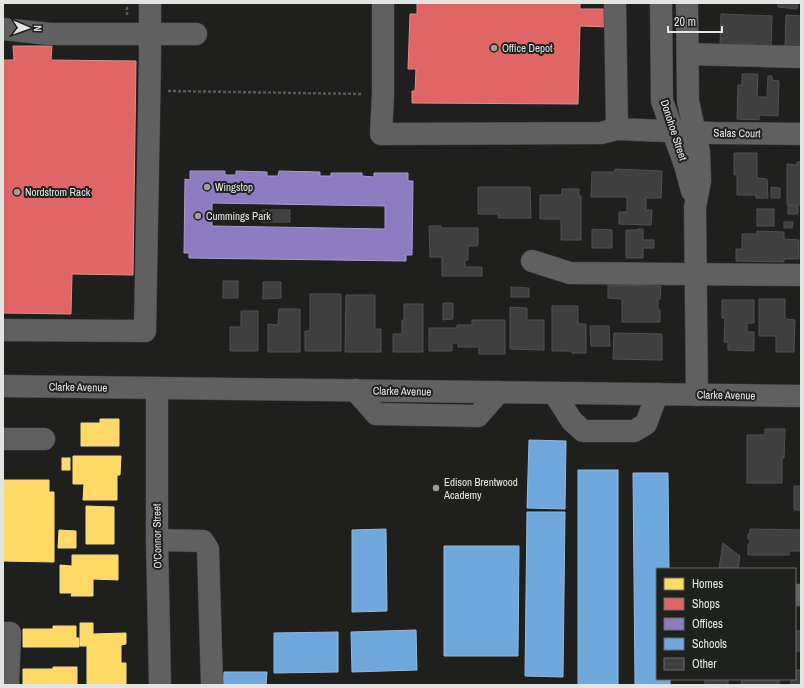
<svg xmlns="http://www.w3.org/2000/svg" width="804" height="688" viewBox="0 0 804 688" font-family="'Archivo Narrow',sans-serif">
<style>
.homes{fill:#ffd966;stroke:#f7dd8b}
.shops{fill:#e06666;stroke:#e18c8b}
.offices{fill:#8e7cc3;stroke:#a89ccc;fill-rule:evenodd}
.schools{fill:#6fa8dc;stroke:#92bade}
.building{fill:#3e3f3e;stroke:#505250}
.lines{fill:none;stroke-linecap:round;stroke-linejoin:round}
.minor-casing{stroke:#3c3d3c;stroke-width:23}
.path{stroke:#5a5b5a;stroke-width:2.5;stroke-dasharray:3 2;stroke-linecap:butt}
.minor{stroke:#5f605f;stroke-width:22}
.poi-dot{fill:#9ea09d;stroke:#1e211d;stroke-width:1.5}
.labels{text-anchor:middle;stroke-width:4;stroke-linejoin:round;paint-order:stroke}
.poi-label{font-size:11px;fill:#e3e5e2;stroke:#1e211d;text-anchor:start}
.street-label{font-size:11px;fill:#e3e5e2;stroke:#1e211d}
</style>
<rect width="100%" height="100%" fill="#1f201e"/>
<!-- homes -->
<g class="homes">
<polygon points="100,419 119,419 119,446 81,446 81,423 100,423"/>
<polygon points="73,456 121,456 120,475 117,475 117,500 83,500 84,484 73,484"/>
<rect x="62" y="458" width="8" height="12"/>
<polygon points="3,480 49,480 49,492 54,492 54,562 3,561"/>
<polygon points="86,506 114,507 114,544 86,544"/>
<polygon points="59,530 76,531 76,548 58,548"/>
<polygon points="72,555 118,555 118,580 93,579 93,596 71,596 72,593 60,593 60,565 72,566"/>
<polygon points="80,623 93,623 93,634 126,633 126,644 121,645 121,663 126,663 126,685 87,685 87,646 80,646"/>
<polygon points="53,626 76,626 76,638 79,638 79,647 23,647 23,629 53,629"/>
<polygon points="53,667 77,667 77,685 23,685 23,669 53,669"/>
</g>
<!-- shops -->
<g class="shops">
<polygon points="417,3 580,3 580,9 610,9 610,27 580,26 578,104 412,103 412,91 415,91 416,69 408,69 410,14 417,14"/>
<polygon points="13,46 52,46 51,60 136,61 133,275 72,274 71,314 3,313 3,60 14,60"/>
</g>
<!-- offices -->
<path class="offices" d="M190,171H225V175H236V171L267,172V176H278L279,171L320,172V176H331V173H362V176L374,177V173H408V181H413L412,255H406V261L189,258V253H184L185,179L190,180ZM212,203L385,206V229L212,226Z"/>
<!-- schools -->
<g class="schools">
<polygon points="529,440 566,441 565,509 527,508"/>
<rect x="578" y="470" width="40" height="215"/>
<polygon points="633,473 668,473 669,569 657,569 657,679 670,679 670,685 635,685"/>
<polygon points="527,512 565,512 563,677 525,676"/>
<polygon points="386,529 387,611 352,612 352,530"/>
<polygon points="444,546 519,546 518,656 444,656"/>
<polygon points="416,630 417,670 352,672 351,632"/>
<polygon points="338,632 338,672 274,673 274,633"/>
<polygon points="224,672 267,672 266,685 223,685"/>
</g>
<!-- building -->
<g class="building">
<polygon points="778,3 798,3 797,9 778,7"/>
<polygon points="721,14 772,16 771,48 755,47 755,44 739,44 739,47 720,46"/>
<polygon points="786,15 801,16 801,47 785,47"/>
<polygon points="742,74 758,74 757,97 767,97 768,76 772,76 772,80 779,81 778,116 759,115 759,120 737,119 738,85 742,85"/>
<polygon points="734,153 757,153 757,178 767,179 768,198 756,198 756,195 737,195 737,175 734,175"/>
<polygon points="797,162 801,162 801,205 787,205 787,164 797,165"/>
<polygon points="615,169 662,171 661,198 646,198 646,210 652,210 651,225 619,224 619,212 627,212 627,197 591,197 592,172 614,172"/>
<polygon points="478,187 530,187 531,218 498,218 498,214 478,214"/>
<polygon points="771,187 780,188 780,198 771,198"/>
<polygon points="562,189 579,189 579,196 581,196 581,240 561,240 561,219 540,219 540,195 562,195"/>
<rect x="788" y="206" width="10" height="8"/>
<rect x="757" y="209" width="17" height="17"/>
<rect x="262" y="210" width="28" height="12"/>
<polygon points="784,222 793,222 792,228 784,228"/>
<polygon points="429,226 441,226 441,228 478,228 478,246 468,246 468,260 465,260 465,267 482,267 482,276 442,276 442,257 430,257"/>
<polygon points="592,229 612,230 612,248 592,248"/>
<polygon points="638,229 643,229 643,240 654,240 654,248 643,248 643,258 626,258 626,230 638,230"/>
<polygon points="757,231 784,232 784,239 799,240 799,259 784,259 784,262 736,261 736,249 742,249 742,234 757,234"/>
<rect x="223" y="281" width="15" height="17"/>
<polygon points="263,282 281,282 281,298 263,299"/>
<polygon points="608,285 661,286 660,299 658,299 658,310 660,310 660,322 622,322 622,299 608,298"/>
<polygon points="511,287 529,288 529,297 511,297"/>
<polygon points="310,294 341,294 341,351 305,351 305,331 310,331"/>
<polygon points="346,295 375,295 375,329 381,329 381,352 345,352"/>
<polygon points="759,299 785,299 785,319 795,320 794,352 776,352 776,336 759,336"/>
<polygon points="722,300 754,300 754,323 747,323 747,332 754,332 754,351 728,350 728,342 724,342 725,318 722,318"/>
<polygon points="443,303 453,303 453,319 443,320"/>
<polygon points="404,304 423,304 423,352 393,352 393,334 402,334 402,320 404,320"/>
<polygon points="552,306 578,306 578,324 586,324 586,353 572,353 572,351 552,351"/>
<polygon points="510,307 527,308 527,320 544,320 544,350 510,349"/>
<polygon points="279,309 300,309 300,352 268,352 268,324 278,325"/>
<polygon points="241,311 258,311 258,351 230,351 230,327 241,327"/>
<polygon points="472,320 505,320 505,354 479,354 479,347 458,347 458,343 452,343 452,351 429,351 429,328 457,328 457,325 472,325"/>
<polygon points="590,326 609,326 610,346 591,346"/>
<polygon points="614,333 662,334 662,360 613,359"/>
<polygon points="765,429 785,429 784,458 782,458 782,483 747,483 747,435 765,435"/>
<rect x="794" y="486" width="7" height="24"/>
<polygon points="750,529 801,530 801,551 789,551 789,555 748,555 748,544 750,544 750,540 748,539 748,534 750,534"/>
<polygon points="723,543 740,556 738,569 719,569"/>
<rect x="795" y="631" width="6" height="20"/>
<polygon points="795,670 801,670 801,685 791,685 791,679 795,679"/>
<rect x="705" y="679" width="23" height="6"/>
<polygon points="742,679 779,679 779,685 741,685"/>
</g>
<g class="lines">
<!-- minor casing -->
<g class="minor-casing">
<g id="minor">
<polyline points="383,3 383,94 381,134 601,133 617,129 713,133 801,134"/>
<polyline points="615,3 617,129"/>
<polyline points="661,3 662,101 685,165 692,191"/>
<polyline points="687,3 688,101 699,152 700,181 695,207 697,395"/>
<polyline points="3,29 50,34 196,34"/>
<polyline points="688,54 801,57"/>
<polyline points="532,261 570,273 801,275"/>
<polyline points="3,330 145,331 150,59 150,3"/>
<polyline points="3,386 801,396"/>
<polyline points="157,388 157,540 160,685"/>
<polyline points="355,390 376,414 478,416 499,392"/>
<polyline points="554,393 572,421 583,431 634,431 646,424 657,394"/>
<polyline points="3,439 44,439"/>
<polyline points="157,540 203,541 208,549 212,685"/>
<polyline points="795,595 801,595"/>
<polyline points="3,633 10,633 8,685"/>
</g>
</g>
<!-- path -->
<g class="path">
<polyline points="127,15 127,8 130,7"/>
<polyline points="168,91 363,94"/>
</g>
<!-- minor -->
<use href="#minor" class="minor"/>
</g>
<!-- markers -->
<g class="poi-dot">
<circle cx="494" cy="48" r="4"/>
<circle cx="207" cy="187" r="4"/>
<circle cx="17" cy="192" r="4"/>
<circle cx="198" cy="216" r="4"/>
<circle cx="436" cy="488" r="4"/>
</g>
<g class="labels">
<!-- poi labels -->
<g class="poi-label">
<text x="502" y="52">Office Depot</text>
<text x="215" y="191">Wingstop</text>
<text x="25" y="196">Nordstrom Rack</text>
<text x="206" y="220">Cummings Park</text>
<text x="444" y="486">Edison Brentwood<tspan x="444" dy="13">Academy</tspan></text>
</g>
<!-- street labels -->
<g class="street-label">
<text transform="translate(674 130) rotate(72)" y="4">Donohoe Street</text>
<text transform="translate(737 133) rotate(1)" y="4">Salas Court</text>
<text transform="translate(78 387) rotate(1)" y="4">Clarke Avenue</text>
<text transform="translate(402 391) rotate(1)" y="4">Clarke Avenue</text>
<text transform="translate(726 395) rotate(1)" y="4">Clarke Avenue</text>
<text transform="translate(157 536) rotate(-91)" y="4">O'Connor Street</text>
</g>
</g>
<!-- border -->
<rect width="804" height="688" fill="none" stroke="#e3e5e2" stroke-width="8"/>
<!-- legend -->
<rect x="656" y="568" width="140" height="112" fill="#1e211d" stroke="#6d6f6c"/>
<rect x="664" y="578" width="20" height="12" fill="#ffd966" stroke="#6d6f6c"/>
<text x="692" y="588" font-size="12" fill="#e3e5e2">Homes</text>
<rect x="664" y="598" width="20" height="12" fill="#e06666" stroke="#6d6f6c"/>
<text x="692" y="608" font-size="12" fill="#e3e5e2">Shops</text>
<rect x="664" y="618" width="20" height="12" fill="#8e7cc3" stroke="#6d6f6c"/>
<text x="692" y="628" font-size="12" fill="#e3e5e2">Offices</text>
<rect x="664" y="638" width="20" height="12" fill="#6fa8dc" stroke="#6d6f6c"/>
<text x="692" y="648" font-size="12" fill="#e3e5e2">Schools</text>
<rect x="664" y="658" width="20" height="12" fill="#3e3f3e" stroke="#6d6f6c"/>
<text x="692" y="668" font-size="12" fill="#e3e5e2">Other</text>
<!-- north arrow -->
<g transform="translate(28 28) rotate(92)" stroke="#1e211d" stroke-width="3" paint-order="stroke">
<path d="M0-3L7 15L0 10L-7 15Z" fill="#e3e5e2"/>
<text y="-6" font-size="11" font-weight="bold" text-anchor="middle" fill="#e3e5e2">N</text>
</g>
<!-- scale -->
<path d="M668 26v6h54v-6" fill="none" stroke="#e3e5e2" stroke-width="2"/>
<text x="674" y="26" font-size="12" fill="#e3e5e2" stroke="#1e211d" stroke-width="3" paint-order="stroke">20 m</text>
</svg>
